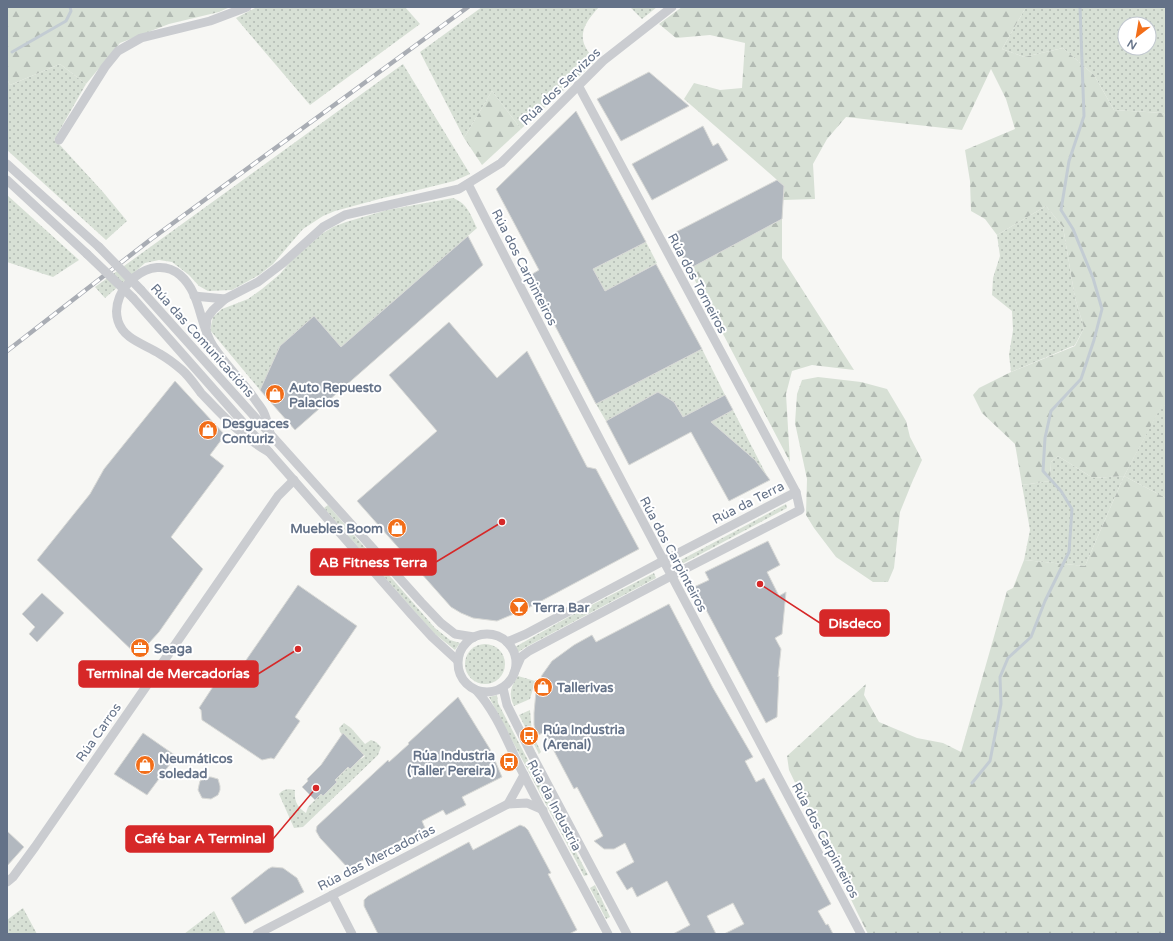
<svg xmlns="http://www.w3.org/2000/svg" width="1173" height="941" viewBox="0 0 1173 941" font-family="'Varela Round',sans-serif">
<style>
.grass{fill:url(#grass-dots);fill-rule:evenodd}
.forest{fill:url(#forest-firs)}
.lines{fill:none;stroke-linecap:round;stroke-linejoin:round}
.stream{stroke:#c3ccd3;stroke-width:3}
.building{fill:#b2b8bf;stroke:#d8d9d6}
.minor{stroke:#caccd0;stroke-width:9}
.rail-casing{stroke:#a9adb4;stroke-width:4.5}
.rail{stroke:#fff;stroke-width:3;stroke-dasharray:9;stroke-linecap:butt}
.minor-bridge{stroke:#caccd0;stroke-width:9}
.labels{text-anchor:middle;stroke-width:4;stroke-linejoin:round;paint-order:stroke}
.street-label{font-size:13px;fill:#647288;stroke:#fff}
.poi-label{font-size:13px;font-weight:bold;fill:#647288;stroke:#fff;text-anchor:start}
.leader{fill:none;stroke:#d62828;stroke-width:1.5}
.callout-dot{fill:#d62828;stroke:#fff;stroke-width:1.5}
.callout{fill:#d62828;stroke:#d62828;stroke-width:1.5}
.callout-label{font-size:14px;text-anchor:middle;font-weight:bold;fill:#fff}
</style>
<defs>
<pattern id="grass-dots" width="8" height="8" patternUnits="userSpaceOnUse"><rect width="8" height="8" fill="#d7e0d5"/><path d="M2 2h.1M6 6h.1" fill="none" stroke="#b2bab3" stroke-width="1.8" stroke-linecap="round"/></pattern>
<pattern id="forest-firs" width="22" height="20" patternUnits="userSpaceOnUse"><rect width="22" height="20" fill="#d7e0d5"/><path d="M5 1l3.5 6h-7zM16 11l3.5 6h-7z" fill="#b2bab3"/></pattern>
</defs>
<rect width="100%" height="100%" fill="#f7f7f4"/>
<!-- grass -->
<g class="grass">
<polygon points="257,7 405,7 420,24 310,105 236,18"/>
<path d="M482,7H599C589,18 578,31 585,46C587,51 593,57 596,61L521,129L492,91L464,138L420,52Z"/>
<polygon points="630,7 657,7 642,19"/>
<path d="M1026,7H1166V117L1163,113L1114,110L1094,75L1063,48L1024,57L1002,49ZM1125,24H1149V48H1125Z"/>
<polygon points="60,64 86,84 54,140 59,144 103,192 127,221 106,240 7,150 7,79 10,85"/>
<polygon points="403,64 470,174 454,181 414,191 383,198 335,211 323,216 303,229 273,264 259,275 232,290 208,291 199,286 189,275 172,262 159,260 145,263 105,298 95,287"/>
<polygon points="7,195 79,260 53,277 7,262"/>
<path d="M453,198C468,204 470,214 477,228L341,347L314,316L280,346L260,390L210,330L213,317L222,309L248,299L262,289L280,274L291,261L323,233L333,227L346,222L387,210Z"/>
<polygon points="1046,206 1063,227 1075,298 1084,328 1075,345 1011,372 1009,355 1013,330 1012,311 992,295 993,278 1000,256 997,235"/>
<polygon points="646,242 657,263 605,291 593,269"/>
<polygon points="702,349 725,395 683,417 674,402 658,392 606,421 596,404"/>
<polygon points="1162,404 1166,406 1166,498 1124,476 1085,566 1024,560 1030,530 1022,485 1050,481 1051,462 1058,456 1093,478 1124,476"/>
<polygon points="733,410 768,478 755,460 711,422"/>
<polygon points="786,504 787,508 682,564 679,561"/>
<polygon points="328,505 435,628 450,640 460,643 455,650 435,634 416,613 324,508"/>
<polygon points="654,573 656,578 526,647 517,653 515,647 572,615"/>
<circle cx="485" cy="664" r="20"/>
<path d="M518,676L535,681L530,699L514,706C508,694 511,686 518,676Z"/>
<polygon points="497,695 498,703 588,875 584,876 489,697"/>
<polygon points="530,710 532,733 541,752 539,754 519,715"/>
<path d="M344,723L351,728L365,744L371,740L376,742L381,747L378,755L303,827L294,828L279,794C284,788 289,789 295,790C294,801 297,807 306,813L308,807L359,757L361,759L365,756L340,732L339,728Z"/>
<polygon points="595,885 610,917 606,919 590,888"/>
<polygon points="23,908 37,934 7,934 7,920"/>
<polygon points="214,911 226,934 184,934"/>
</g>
<!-- forest -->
<g class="forest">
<polygon points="7,7 230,7 219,12 169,24 120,43 86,84 60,64 10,85 7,79"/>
<polygon points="682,7 1026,7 1002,49 1024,57 1063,48 1094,75 1114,110 1163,113 1166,117 1166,406 1162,405 1124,476 1166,498 1166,934 868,934 857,912 789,770 787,756 866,684 864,695 879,722 917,738 943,743 961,752 1007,591 1013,588 1024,560 1085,566 1124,476 1093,478 1058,456 1051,462 1050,481 1022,485 1015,444 982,413 973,395 979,388 1011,372 1075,346 1084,328 1075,298 1063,227 1046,206 997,235 985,219 971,211 970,181 965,150 1015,129 1006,99 991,69 962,130 846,117 827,139 813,164 815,199 783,200 784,186 684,99 694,83 720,90 742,88 745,43 710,35 676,38 659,24"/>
<polygon points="492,91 521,129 482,165 464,138"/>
<polygon points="782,219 782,258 854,370 812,365 792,371 786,394 790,462 689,269"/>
<polygon points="818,377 861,382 887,389 906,421 910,437 922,460 913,480 900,512 894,568 888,582 873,582 836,557 814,528 806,515 807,479 795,423 797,394 802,380"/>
</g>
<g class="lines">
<!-- stream -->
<g class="stream">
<polyline points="12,52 66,21 71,11 70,7"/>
<polyline points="972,783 990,761 1001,704 1000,677 1008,658 1031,637 1045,601 1069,552 1072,509 1061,491 1043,471 1045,438 1051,411 1081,379 1094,340 1102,309 1093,278 1073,229 1061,210 1069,161 1084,116 1080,7"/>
</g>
</g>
<!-- building -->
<g class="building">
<polygon points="649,72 689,106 621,141 597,99"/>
<polygon points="576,111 646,242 593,269 605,291 656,264 702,349 596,404 529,276 539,270 496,189"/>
<polygon points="703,126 713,146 718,143 728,160 652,200 632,164"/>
<polygon points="777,180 784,186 782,219 689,269 670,235"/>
<polygon points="468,236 483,265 295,430 260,390 280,346 314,316 341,347"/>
<polygon points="449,322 497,378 527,351 587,467 596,469 639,549 528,608 497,621 473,618 461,613 451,607 357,501 437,431 389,375"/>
<polygon points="175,381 225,435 210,455 224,466 171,537 203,569 159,632 148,644 149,646 139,657 37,560 90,494 104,469"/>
<polygon points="658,392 674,402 683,417 725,395 733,410 711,422 755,460 770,480 729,501 691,432 629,465 606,421"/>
<polygon points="768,541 780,565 767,572 779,596 786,592 782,634 775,638 781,649 778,677 779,676 777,717 766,723 694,587 709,580 705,572"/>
<polygon points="298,585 357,626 295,717 300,721 274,759 271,758 262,760 202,720 201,710 199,708 222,673 233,679"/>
<polygon points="42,593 64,613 37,642 29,634 35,627 22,614"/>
<polygon points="669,604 713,688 753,757 745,761 756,782 764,778 831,904 818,911 826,925 828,924 833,934 724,934 744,924 733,903 707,916 716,934 673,934 690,925 667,881 637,897 632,887 627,890 616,872 634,862 625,843 614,849 604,849 594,841 603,836 577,787 574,789 544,732 537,736 534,725 534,713 536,691 542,675 552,661 574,645 592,635 596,642"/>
<polygon points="458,697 490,749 502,777 462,797 466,805 446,815 443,810 422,821 425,828 348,868 320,838 316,831 317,826 388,760 389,762 409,744 408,743"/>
<polygon points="143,733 176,756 147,795 114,774"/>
<polygon points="343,733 364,755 350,769 348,767 335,780 337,782 323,796 321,794 315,800 302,787 308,781 307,779 321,765"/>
<polygon points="207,777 211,777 218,779 220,786 220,790 218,795 211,799 202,798 198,790 199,785 200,781"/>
<polygon points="520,825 525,827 528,830 551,873 548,874 577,930 569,934 378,934 364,906 364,900 368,896 469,842 473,850"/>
<polygon points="7,831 24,847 7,866"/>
<polygon points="272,867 283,868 297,878 304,892 245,924 231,898 268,869"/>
</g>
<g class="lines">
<!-- minor -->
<g class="minor">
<polyline points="59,140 105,67 118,51 141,38 210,21 247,7"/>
<polyline points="7,164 99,247"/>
<polyline points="7,180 87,254"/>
<path d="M468,184C595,436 730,684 861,934"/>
<polyline points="141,290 421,602 441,623 455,634 474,637"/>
<polyline points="194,296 225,299"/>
<polyline points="133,298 269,452 411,614 432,637 457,660"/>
<polyline points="206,329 207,318 213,310 225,299 258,282 283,263 323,227 345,215 459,189 501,163 603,61 672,7"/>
<path d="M269,452C241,436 223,416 201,393C195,385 189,376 182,370C175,364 167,358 160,354C145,344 124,340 118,321C108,289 152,251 180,275C201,293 199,324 213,346C225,364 241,380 254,398C257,403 262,408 264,413C267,419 268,427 270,433"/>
<circle cx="487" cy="663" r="29"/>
<polyline points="507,642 526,634 663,561 796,492"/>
<polyline points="514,673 521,657 529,651 671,576 800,510 796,492 578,85"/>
<polyline points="503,688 507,705 531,753 627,934"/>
<path d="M476,690C498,714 509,747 524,775C551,828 580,881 608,934"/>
<polyline points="508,804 524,775"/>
<polyline points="7,882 13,877 35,847 278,496 294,480"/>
<polyline points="332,895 352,934"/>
<polyline points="257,934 508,804 527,803 543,810"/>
</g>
<!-- rail casing -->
<g class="rail-casing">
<polyline id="rail" points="7,351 150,240 468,7"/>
</g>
<!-- rail -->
<use href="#rail" class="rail"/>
<!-- minor-bridge -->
<g class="minor-bridge">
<polyline points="99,247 141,290"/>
<polyline points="87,254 133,298"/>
</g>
</g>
<!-- icons -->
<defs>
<g id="shop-disc" transform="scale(1)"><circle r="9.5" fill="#f26e19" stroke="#fff"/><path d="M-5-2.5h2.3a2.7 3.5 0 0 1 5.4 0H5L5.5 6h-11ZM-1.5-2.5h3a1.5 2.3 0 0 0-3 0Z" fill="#fff"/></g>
<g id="bar-disc" transform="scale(1)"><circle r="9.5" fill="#f26e19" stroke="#fff"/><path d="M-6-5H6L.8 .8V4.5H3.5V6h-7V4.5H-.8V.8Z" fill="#fff"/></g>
<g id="office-disc" transform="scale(1)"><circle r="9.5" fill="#f26e19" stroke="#fff"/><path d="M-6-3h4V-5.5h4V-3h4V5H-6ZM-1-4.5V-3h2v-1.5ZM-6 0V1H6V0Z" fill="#fff"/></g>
<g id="bus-disc" transform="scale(1)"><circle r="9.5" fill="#f26e19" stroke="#fff"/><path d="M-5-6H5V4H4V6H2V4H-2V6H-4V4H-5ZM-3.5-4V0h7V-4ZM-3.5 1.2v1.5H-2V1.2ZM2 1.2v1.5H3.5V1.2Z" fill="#fff"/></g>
</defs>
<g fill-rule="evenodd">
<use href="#shop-disc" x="275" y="394"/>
<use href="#shop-disc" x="208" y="430"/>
<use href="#shop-disc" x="397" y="528"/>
<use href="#bar-disc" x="519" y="607"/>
<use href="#office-disc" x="140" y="648"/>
<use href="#shop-disc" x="543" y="687"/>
<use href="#bus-disc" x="529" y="736"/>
<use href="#bus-disc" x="509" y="762"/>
<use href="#shop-disc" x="145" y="765"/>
</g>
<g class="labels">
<!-- street labels -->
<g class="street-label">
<text transform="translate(560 86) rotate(-44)" y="5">Rúa dos Servizos</text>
<text transform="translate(525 267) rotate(63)" y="5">Rúa dos Carpinteiros</text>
<text transform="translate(698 283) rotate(62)" y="5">Rúa dos Torneiros</text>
<text transform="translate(203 340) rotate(48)" y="5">Rúa das Comunicacións</text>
<text transform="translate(748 502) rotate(-27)" y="5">Rúa da Terra</text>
<text transform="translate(674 554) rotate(62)" y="5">Rúa dos Carpinteiros</text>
<text transform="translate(98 732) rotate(-55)" y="5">Rúa Carros</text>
<text transform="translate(555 805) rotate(62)" y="5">Rúa da Industria</text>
<text transform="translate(826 840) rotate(62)" y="5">Rúa dos Carpinteiros</text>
<text transform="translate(376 857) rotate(-27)" y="5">Rúa das Mercadorías</text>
</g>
<!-- poi labels -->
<g class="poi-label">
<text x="289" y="392">Auto Repuesto<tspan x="289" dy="15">Palacios</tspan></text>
<text x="222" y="428">Desguaces<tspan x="222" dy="15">Conturiz</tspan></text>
<text x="383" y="533" text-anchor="end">Muebles Boom</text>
<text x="533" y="612">Terra Bar</text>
<text x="154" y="653">Seaga</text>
<text x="557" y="692">Tallerivas</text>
<text x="543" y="734">Rúa Industria<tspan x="543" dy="15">(Arenal)</tspan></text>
<text x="495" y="760" text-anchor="end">Rúa Industria<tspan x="495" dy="15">(Taller Pereira)</tspan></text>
<text x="159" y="763">Neumáticos<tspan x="159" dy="15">soledad</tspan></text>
</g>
</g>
<!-- callouts -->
<path class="leader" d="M502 522L436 562M760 584L820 623M298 649L258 674M316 788L273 839"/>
<g class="callout-dot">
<circle cx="502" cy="522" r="4"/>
<circle cx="760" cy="584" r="4"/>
<circle cx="298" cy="649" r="4"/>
<circle cx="316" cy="788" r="4"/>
</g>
<g class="callout">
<rect x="311" y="549" width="125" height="26" rx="4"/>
<rect x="820" y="610" width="69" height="26" rx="4"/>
<rect x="79" y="661" width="179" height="26" rx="4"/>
<rect x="126" y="826" width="147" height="26" rx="4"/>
</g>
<g class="callout-label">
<text x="373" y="567">AB Fitness Terra</text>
<text x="855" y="628">Disdeco</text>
<text x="168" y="678">Terminal de Mercadorías</text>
<text x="200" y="843">Café bar A Terminal</text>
</g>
<!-- border -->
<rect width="1173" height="941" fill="none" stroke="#647288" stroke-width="16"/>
<!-- north arrow -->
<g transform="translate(1137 36) rotate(211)"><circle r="19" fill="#ffffff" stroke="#c1c7cf"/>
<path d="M0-3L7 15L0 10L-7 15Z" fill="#f26e19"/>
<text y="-6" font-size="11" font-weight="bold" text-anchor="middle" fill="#647288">N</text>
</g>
</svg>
